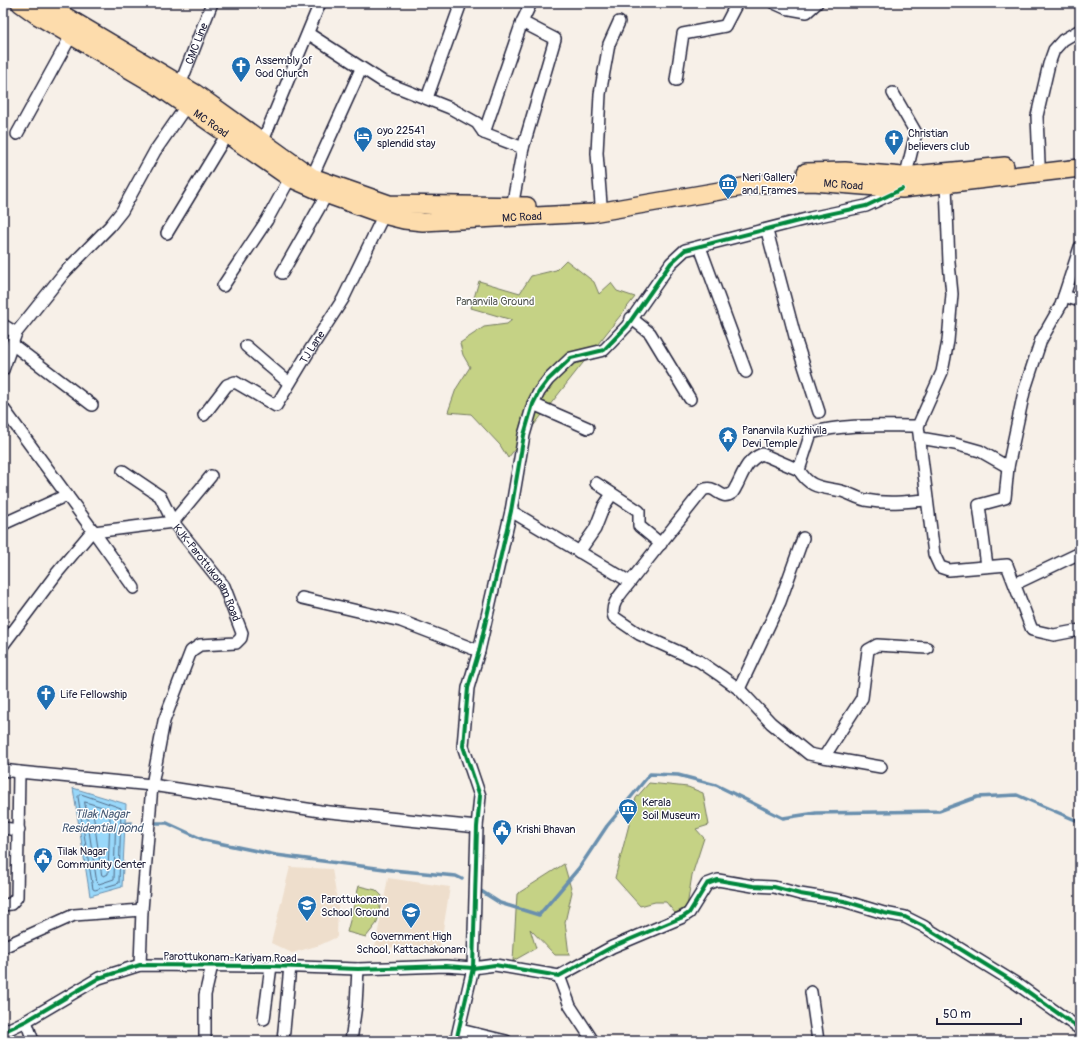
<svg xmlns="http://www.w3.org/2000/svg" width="1083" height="1044" viewBox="0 0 1083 1044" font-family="Pangolin,sans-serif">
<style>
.built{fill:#eedecc}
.green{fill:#c5d285;stroke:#747a60}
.water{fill:#99d8fa;stroke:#698fae}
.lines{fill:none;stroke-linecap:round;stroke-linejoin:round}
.shore{stroke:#526b87;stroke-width:1}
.stream{stroke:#698fae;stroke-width:3.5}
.minor-casing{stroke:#22223b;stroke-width:14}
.primary-casing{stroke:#22223b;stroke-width:20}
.minor{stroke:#fff;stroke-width:11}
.primary{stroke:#fddcac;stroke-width:17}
.cycleway-casing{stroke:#fff;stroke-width:6}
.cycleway{stroke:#00873e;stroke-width:4}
.labels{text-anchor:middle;stroke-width:3;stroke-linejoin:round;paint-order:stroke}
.street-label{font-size:11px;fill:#22223b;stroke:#fff}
.poi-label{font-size:11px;fill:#22223b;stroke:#fff;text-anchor:start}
.park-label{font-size:11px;fill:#535751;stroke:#fff}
.water-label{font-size:12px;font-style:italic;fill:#465974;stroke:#fff}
</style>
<rect width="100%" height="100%" fill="#f7f0e8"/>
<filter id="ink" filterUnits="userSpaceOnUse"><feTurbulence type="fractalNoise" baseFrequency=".025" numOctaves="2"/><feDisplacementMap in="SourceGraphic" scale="8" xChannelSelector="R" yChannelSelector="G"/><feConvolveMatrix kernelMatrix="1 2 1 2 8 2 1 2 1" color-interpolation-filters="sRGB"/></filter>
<g filter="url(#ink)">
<!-- built -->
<g class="built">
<polygon points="290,867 332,869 338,906 337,937 320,945 292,953 271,943"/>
<polygon points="388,878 450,887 440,949 375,947"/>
</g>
<!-- green -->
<g class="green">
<polygon points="566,260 594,282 599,294 611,283 617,291 635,297 508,458 500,445 471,414 448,412 456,389 470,367 463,355 460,343 484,327 507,324 512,320 471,308 479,281 520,293 531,276 556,270"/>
<polygon points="649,783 688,787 703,793 709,825 696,829 704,838 692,875 687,907 675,913 666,902 655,902 640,906 615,878 636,798"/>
<polygon points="564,864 572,892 565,922 569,955 555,955 530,929 536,948 513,961 517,894"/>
<polygon points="359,886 376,890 382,896 377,923 366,937 347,932"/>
</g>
<!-- water -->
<polygon class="water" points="73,788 126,804 122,887 90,896"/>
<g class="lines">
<!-- shore -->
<g class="shore">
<polygon points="81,794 121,808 119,883 95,890 93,889 78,797"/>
<polygon points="85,802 116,811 114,879 99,884 97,882"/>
<polygon points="93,810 110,816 108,874 104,876 102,875"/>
</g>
<!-- stream -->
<g class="stream">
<polyline points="151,823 167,823 204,840 276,855 392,870 456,876 462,879"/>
<polyline points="121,824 131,823"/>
<polyline points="481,891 500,903 539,915 579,868 607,826 650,774 678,775 716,785 783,818 816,813 939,811 977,797 1017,795 1080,822"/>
</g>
<!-- minor casing -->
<g class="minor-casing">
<g id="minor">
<polyline points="774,3 785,8 807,12 817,3"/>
<polyline points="309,34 382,81 450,108 477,123 484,133 523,148"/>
<polyline points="676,80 683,34 725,26 737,3"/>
<path id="s1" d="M178,90L212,3"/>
<polyline points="893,93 916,133 907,170 903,176"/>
<polyline points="427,98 461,3"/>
<polyline points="484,133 522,22"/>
<polyline points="17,134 72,34"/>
<polyline points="262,143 320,3"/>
<polyline points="1039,163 1037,116 1049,64 1054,50 1063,40 1080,30"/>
<polyline points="312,177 361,69"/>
<polyline points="601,204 597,153 600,94 609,44 619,22"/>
<polyline points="512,207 523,148 555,39 522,22 531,3"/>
<polyline points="767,231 797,344 819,412"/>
<polyline points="167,233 227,134"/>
<polyline points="700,247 746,372"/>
<polyline points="282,273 327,194"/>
<polyline points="223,286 267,220 290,178"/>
<polyline points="1064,296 1080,301"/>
<polyline points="631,318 650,333 690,399"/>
<polyline points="3,325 16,333"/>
<polyline points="12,344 92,405"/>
<polyline points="246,346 289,383"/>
<polyline points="3,370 16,333 64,273 110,226 122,211 155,151 189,102"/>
<polyline points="533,404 588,428"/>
<path id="s2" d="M3,408L94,532L173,522L224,586L242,633L241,638L236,643L200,645L191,651L164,721L152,785L19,772L17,897L11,904L3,905"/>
<path id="s3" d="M204,415L227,385L235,382L276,406L308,353L343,299L386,210"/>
<polyline points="918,426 934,554 940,567 949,570 1007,565 1032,630 1054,635 1080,630"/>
<polyline points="920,438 955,444 980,451 1008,467"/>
<path d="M799,470C810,489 823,487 841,491C849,493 857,498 865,500C886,504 906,502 927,500"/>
<polyline points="123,471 160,496 173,522 211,476"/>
<polyline points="596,483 639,511 639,526 661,544"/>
<path d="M511,511L630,582C623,592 609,604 614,617L639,634L699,661L721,676L739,689L771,723L809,754L824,757L862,698L868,650L877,645L927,648"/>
<polyline points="3,524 67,495"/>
<polyline points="94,532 134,588"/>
<polyline points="579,552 595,529 604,506 612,494"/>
<polyline points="987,566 979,505 1005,498 1008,467 1024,392 1041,340 1061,305 1080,247"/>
<path d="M630,582L703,490C716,483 720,502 732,493C734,492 735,488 737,485C744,471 747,460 762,454L799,470L811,433C846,423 882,426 918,426L942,372L948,341L952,294L949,263L946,185"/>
<polyline points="1015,584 1080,553"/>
<polyline points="302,598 401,621 479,651"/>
<polyline points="3,645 57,573 93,530"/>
<polyline points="739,689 780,602 803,538"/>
<polyline points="824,757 881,767"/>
<polyline points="3,770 19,772"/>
<polyline points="3,828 19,830"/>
<polyline points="3,947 74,915 142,910"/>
<polyline points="140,965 142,910 152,785 320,811 477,827"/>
<polyline points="559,976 570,1006 593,1041"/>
<polyline points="811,992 818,1041"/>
<polyline points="264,1019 271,966"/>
<polyline points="26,1021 33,1041"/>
<polyline points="460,1030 506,1041"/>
<polyline points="3,1032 26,1021 99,978 140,965 271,966 358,969 446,966 473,968 495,965 559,976 612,947 683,917 689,913 707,884 718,880 753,886 774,887 800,894 844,901 884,913 905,917 923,926 1017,984 1080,1029"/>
<polyline points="205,1041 205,995 212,965"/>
<polyline points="283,1041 290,966"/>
<polyline points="351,1041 356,1005 358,969"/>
<polyline points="456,1041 473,968 477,827 480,796 463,746 468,688 479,651 511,511 524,435 533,404 539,392 548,380 571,358 604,350 627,326 671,263 685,250 810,218 866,206 900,190"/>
</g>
</g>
<!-- primary casing -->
<g class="primary-casing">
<g id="primary">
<path id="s4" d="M20,3L38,16L159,87L290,178L331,196L384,215L404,220L423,222L592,213L760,184L813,182L902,189L1080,168"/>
<polyline points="43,3 195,93 312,177 389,204 527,206"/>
<polyline points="806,172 845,171 903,176 1005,166"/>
</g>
</g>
<!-- minor -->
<use href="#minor" class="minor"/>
<!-- primary -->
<use href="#primary" class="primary"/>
<!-- cycleway casing -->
<g class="cycleway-casing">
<g id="cycleway">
<polyline points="3,1032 26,1021 99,978 140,965 271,966 358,969 446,966 473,968 495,965 559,976 612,947 683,917 689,913 707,884 718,880 753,886 774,887 800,894 844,901 884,913 905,917 923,926 1017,984 1080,1029"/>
<polyline points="456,1041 473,968 477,827 480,796 463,746 468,688 479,651 511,511 524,435 533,404 539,392 548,380 571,358 604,350 627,326 671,263 685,250 810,218 866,206 902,189"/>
</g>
</g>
<!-- cycleway -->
<use href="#cycleway" class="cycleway"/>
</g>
</g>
<!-- icons -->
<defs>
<g id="church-pin" transform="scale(1)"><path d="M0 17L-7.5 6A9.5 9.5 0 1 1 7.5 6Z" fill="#1f6fb2" stroke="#fff"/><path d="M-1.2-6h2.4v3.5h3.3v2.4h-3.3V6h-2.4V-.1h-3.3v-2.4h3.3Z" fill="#fff"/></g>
<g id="hotel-pin" transform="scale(1)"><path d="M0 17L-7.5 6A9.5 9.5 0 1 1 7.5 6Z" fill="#1f6fb2" stroke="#fff"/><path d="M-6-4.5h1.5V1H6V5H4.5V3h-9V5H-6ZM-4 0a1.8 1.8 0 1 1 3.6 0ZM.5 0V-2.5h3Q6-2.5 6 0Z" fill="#fff"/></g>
<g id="museum-pin" transform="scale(1)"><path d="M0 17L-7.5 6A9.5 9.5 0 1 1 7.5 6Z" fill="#1f6fb2" stroke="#fff"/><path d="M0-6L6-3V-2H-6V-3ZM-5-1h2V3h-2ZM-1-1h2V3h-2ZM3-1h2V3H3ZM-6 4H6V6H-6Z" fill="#fff"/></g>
<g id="temple-pin" transform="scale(1)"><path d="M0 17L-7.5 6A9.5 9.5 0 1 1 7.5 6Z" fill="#1f6fb2" stroke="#fff"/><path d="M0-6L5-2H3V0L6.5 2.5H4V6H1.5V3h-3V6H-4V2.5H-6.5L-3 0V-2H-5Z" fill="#fff"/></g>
<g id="civic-pin" transform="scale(1)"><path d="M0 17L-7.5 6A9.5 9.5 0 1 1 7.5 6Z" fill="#1f6fb2" stroke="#fff"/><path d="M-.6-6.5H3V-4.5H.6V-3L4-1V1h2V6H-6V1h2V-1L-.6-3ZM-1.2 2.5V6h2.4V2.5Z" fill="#fff"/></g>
<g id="school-pin" transform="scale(1)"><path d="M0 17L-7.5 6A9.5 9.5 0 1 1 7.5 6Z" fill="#1f6fb2" stroke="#fff"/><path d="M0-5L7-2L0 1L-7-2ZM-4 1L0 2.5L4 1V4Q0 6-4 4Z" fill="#fff"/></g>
</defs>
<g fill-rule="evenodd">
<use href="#church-pin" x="241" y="66"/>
<use href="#hotel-pin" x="363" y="136"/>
<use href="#church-pin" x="894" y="139"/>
<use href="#museum-pin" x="728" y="183"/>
<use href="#temple-pin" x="728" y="436"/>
<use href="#church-pin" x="46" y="694"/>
<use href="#museum-pin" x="628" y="808"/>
<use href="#civic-pin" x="502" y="829"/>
<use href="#civic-pin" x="43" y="857"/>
<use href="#school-pin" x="307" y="905"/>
<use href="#school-pin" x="411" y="912"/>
</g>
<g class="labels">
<!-- street labels -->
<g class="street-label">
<text dy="4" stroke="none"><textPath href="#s1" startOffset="50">CMC Line</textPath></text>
<text dy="4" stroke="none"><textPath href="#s4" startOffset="226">MC Road</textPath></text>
<text dy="4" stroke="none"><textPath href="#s4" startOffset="886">MC Road</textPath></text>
<text dy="4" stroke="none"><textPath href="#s4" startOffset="562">MC Road</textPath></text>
<text dy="4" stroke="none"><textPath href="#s3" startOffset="163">TJ Lane</textPath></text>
<text dy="4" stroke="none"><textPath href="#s2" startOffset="295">KJK-Parottukonam Road</textPath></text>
<text transform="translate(230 957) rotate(1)" y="4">Parottukonam-Kariyam Road</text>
</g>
<!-- poi labels -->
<g class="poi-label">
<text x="255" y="64">Assembly of<tspan x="255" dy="13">God Church</tspan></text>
<text x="377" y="134">oyo 22541<tspan x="377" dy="13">splendid stay</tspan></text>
<text x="908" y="137">Christian<tspan x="908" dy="13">believers club</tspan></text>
<text x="742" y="181">Neri Gallery<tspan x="742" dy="13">and Frames</tspan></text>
<text x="742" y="434">Pananvila Kuzhivila<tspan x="742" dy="13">Devi Temple</tspan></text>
<text x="60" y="698">Life Fellowship</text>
<text x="642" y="806">Kerala<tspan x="642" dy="13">Soil Museum</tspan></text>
<text x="516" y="833">Krishi Bhavan</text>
<text x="57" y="855">Tilak Nagar<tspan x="57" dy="13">Community Center</tspan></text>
<text x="321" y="903">Parottukonam<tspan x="321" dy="13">School Ground</tspan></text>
<text x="411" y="940" text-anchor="middle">Government High<tspan x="411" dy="13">School, Kattachakonam</tspan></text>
</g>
<!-- park labels -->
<g class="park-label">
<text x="495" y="305">Pananvila Ground</text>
</g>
<!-- water labels -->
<g class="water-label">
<text x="102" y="818">Tilak Nagar<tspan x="102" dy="14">Residential pond</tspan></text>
</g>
</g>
<!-- margin -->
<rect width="1083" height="1044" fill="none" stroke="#fff" stroke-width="16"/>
<rect x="8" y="8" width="1067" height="1028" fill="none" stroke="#22223b" stroke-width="1.5" filter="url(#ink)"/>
<!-- scale -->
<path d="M937 1018v6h84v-6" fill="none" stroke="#22223b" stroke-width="2"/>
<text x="943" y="1018" font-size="12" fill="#22223b" stroke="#ffffff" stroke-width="3" paint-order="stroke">50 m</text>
</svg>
